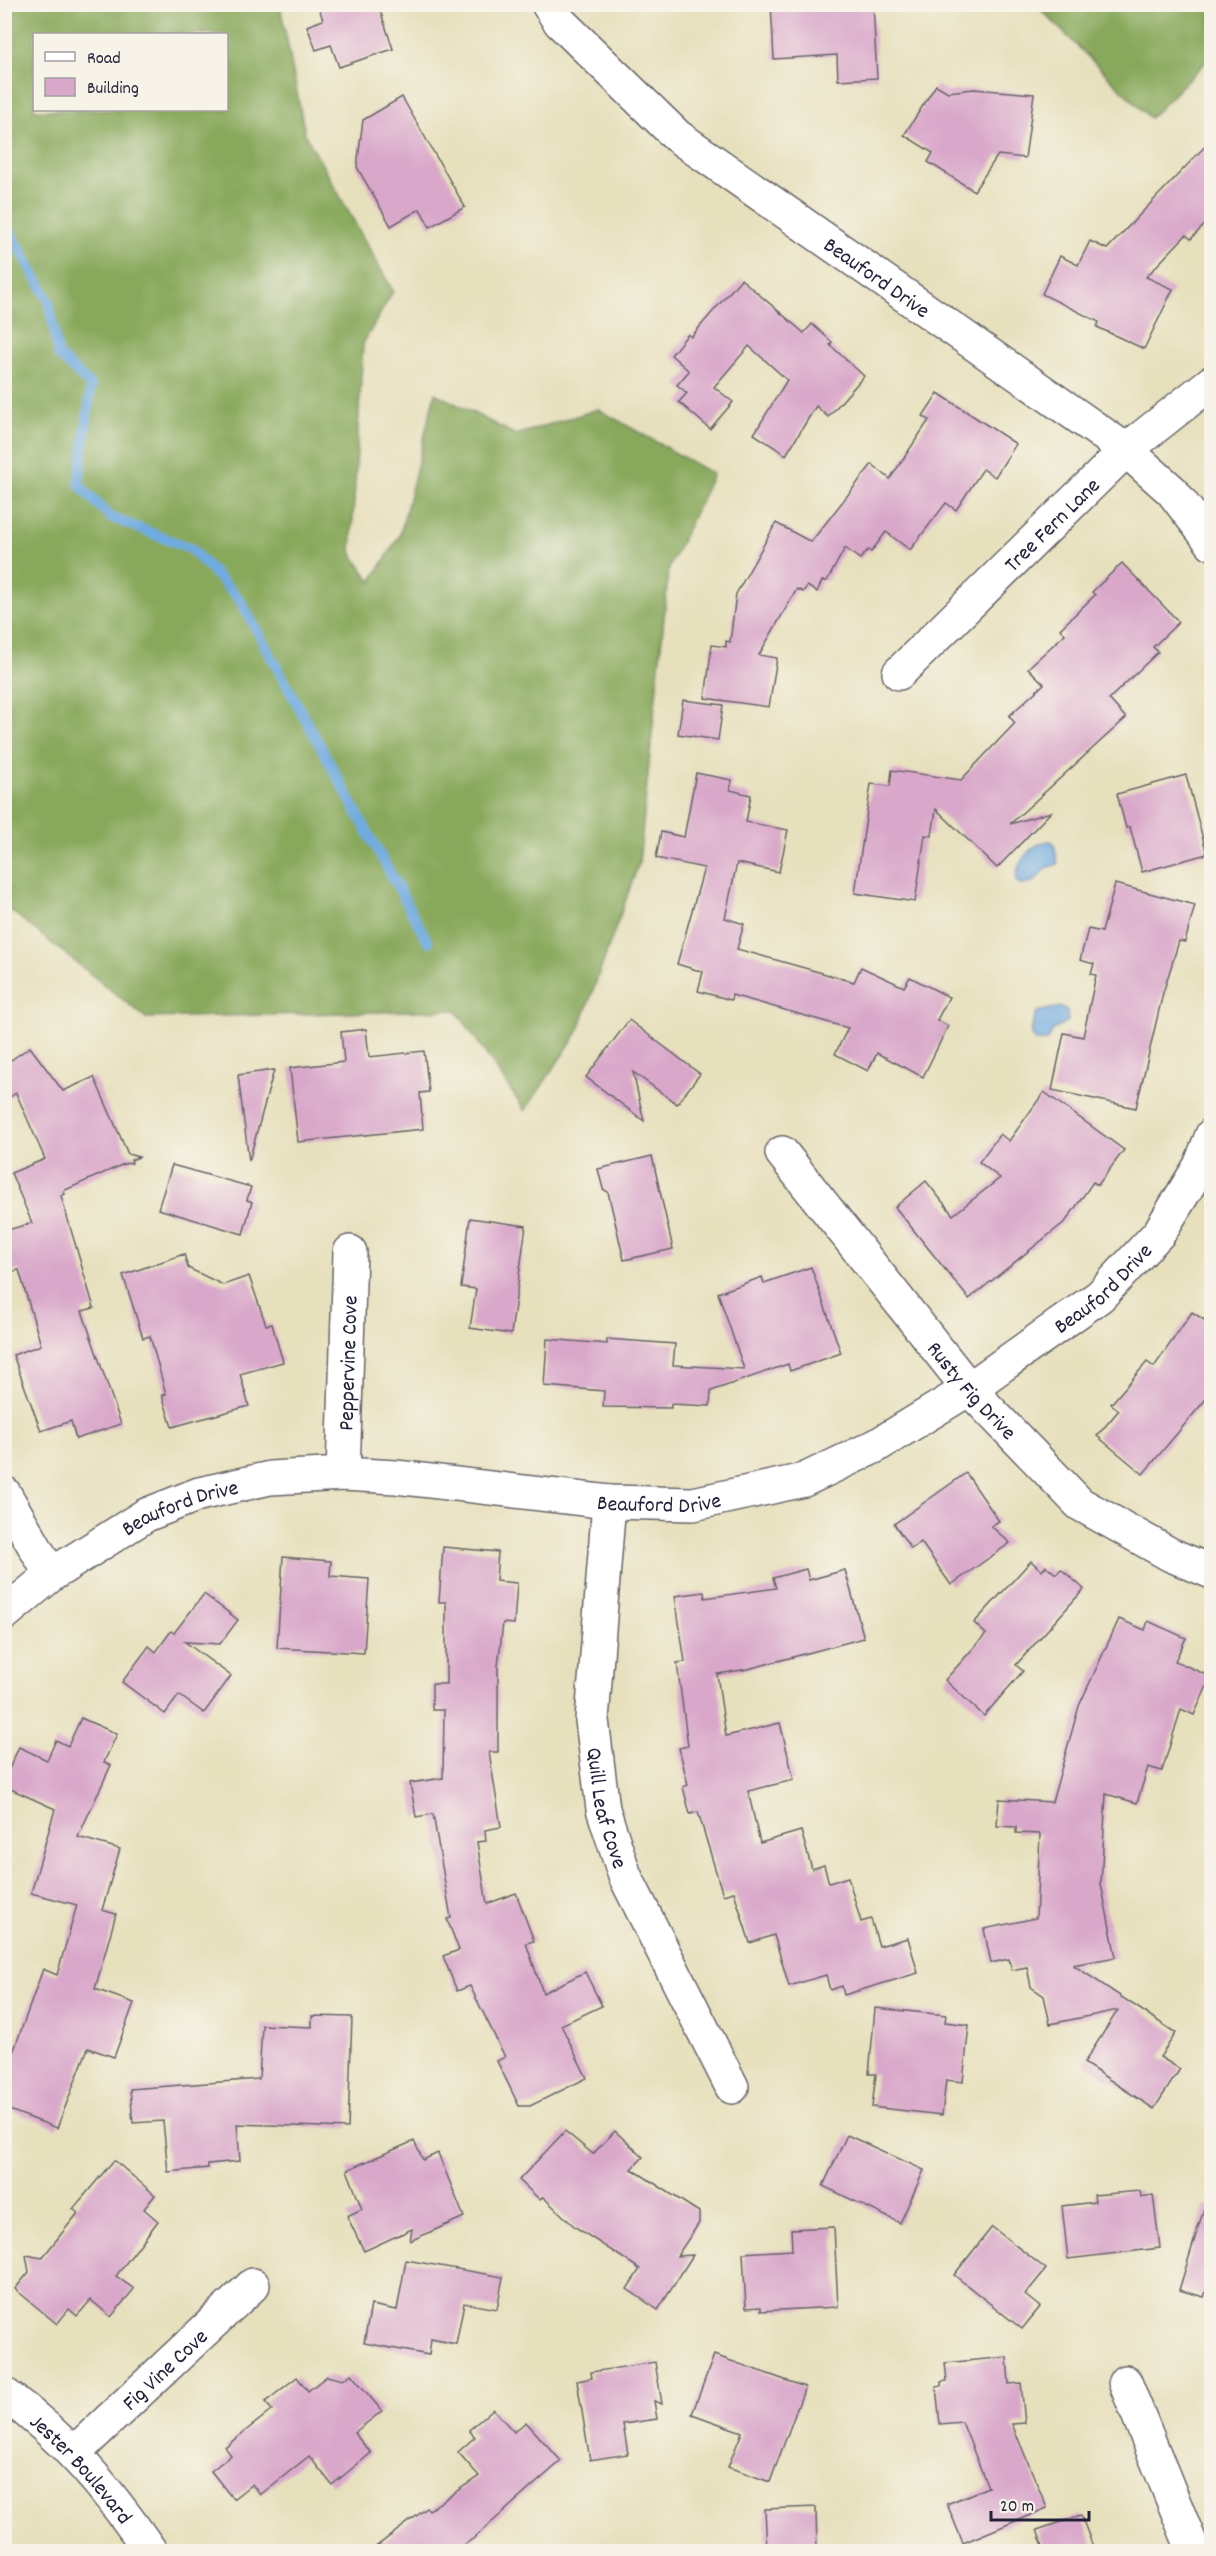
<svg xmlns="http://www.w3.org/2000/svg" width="1216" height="2556" viewBox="0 0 1216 2556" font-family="Dekko,sans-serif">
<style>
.forest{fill:#88a95c;stroke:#55664c;stroke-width:1.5;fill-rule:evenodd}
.water{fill:#70abe1;stroke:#49668e;stroke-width:1.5}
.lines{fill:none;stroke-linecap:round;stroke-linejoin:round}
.stream{stroke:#70abe1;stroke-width:10}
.building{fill:#d9a7ca}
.minor-casing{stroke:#676468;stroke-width:36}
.minor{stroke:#fff;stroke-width:33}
.labels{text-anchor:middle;stroke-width:4.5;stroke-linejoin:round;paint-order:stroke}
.street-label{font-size:22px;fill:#22223b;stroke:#f7f3e8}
</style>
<rect width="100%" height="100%" fill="#f7f3e8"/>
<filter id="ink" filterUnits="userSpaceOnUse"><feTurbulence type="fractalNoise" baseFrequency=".0167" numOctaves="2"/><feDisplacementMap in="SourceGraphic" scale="12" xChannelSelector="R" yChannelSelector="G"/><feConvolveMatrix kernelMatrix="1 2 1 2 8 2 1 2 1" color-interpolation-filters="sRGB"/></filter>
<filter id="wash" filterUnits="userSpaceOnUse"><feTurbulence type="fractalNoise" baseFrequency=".008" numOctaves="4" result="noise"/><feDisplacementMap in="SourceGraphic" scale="24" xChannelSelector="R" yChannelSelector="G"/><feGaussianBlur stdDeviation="1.35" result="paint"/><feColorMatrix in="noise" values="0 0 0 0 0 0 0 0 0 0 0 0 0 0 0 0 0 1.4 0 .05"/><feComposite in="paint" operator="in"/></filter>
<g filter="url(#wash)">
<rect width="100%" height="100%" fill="#e7e0bd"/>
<!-- forest -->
<g class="forest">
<path d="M4,5H280L305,134L393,291L363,344L351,552L371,582L400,535L435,393L516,435L598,409L713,474L669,568L639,863L578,1032L525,1111L456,1010L146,1018L5,906ZM34,34H226V110H34Z"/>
<polygon points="1036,5 1211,5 1211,57 1150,118"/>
</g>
<!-- water -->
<g class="water">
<path d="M1050,841L1054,843L1058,864L1047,868L1033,882L1022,885L1017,882C1014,864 1032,842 1050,841Z"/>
<path d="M1060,1007L1067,1011L1068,1021L1053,1030L1047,1041H1036C1027,1032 1034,1023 1037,1012Z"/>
</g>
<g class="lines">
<!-- stream -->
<polyline class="stream" points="4,220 49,301 58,355 91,386 79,485 110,517 190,548 240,600 428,942"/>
</g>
<g id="blocks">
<!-- building -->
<g class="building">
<polygon points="318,4 378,4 393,49 339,67 331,45 316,50 307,26 323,20"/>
<polygon points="771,4 873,4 877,78 838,80 837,55 774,59"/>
<polygon points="936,85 948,92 974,89 1034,94 1025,158 998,155 974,191 928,162 933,153 904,135"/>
<polygon points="402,97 465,207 430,227 420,209 391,226 357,167 363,120"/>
<polygon points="1212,139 1212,217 1191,239 1186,235 1146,277 1173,289 1144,349 1097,327 1099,322 1042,294 1060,256 1078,265 1090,241 1107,249"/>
<polygon points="741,279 804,333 812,324 832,342 830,345 864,376 828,417 816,406 786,455 754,434 787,380 749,346 714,387 733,402 710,429 679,402 687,393 677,385 689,371 671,355 688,334 691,337"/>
<polygon points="938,393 1016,444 995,477 983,469 956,510 946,503 910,550 886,532 871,552 868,550 860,559 845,548 827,581 822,581 817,592 807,586 803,592 797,589 759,655 777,658 769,707 705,698 712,645 726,647 726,641 730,642 736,594 776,523 811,542 872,464 890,479 929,420 923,416"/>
<polygon points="1122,563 1179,622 1153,647 1158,652 1109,699 1126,718 1010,824 1051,812 997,868 936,809 932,836 925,835 915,902 855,893 871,784 890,786 892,770 961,780 1015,723 1009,716 1044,684 1028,668 1065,634 1060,629 1095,595 1092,592"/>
<polygon points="683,700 723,705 718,740 678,734"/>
<polygon points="696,773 732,780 730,790 751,795 746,822 788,830 779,872 737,863 725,918 744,924 737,949 854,982 861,967 904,987 910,977 949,997 937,1020 948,1026 923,1077 877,1053 868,1071 835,1054 848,1028 732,995 731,1000 698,991 703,972 677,964 704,868 656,858 661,832 684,837"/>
<polygon points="1186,775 1207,854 1142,872 1130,827 1126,828 1117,794"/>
<polygon points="1115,884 1195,905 1185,942 1179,941 1163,993 1136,1108 1052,1090 1064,1033 1083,1037 1096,975 1091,974 1094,964 1080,960 1088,929 1102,932"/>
<polygon points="629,1020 700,1074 677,1104 633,1072 644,1121 586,1077"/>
<polygon points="366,1029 369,1057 424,1051 429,1092 420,1093 423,1129 298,1142 290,1068 344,1062 341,1032"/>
<polygon points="30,1047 63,1091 94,1077 128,1154 139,1157 131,1160 132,1163 124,1164 63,1191 65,1194 61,1196 94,1308 82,1311 121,1424 76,1439 71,1421 41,1431 13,1355 41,1345 19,1270 4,1274 4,1231 32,1223 11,1173 45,1159 16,1093 4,1101 4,1065"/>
<polygon points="274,1070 249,1161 238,1075"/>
<polygon points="1044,1092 1124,1150 1098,1185 1093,1182 1066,1221 969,1299 895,1207 926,1181 953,1215 1000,1178 979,1162 1000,1134 1009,1141"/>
<polygon points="652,1156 673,1249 624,1260 608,1192 603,1189 598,1169"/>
<polygon points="172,1165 251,1187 247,1200 252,1202 243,1234 158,1209"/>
<polygon points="470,1218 526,1226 511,1334 470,1328 476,1289 461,1287"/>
<polygon points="184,1254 188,1268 223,1285 249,1276 266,1325 272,1324 283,1362 240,1374 249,1406 172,1427 162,1395 166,1394 150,1336 143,1338 123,1275"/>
<polygon points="811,1267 841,1353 790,1371 788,1364 711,1391 710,1406 671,1404 671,1408 603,1407 604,1391 544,1386 547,1339 607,1344 607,1339 675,1344 673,1365 744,1369 718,1293 762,1277 764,1283"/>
<polygon points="1192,1312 1212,1325 1212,1392 1143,1474 1097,1436 1119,1410 1111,1404 1147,1362 1154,1367"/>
<polygon points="966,1473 999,1521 991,1526 1010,1543 951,1585 921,1542 911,1549 894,1524"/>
<polygon points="443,1547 498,1552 496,1581 517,1583 514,1624 503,1623 498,1666 498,1752 489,1752 501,1827 485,1830 486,1841 477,1842 487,1904 516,1893 534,1941 526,1943 543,1993 585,1972 602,2006 561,2025 587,2078 530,2106 519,2106 497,2061 505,2057 470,1986 457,1991 443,1956 459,1950 447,1919 451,1918 433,1814 416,1817 410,1783 443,1778 444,1710 432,1710 432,1684 446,1684 446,1602 439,1602"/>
<polygon points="283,1557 331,1561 330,1576 369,1579 364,1653 277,1648"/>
<polygon points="1031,1561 1042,1571 1046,1566 1056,1574 1061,1569 1084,1589 1016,1665 1023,1671 984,1716 945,1680 986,1634 974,1623"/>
<polygon points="806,1569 809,1580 845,1570 864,1638 748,1669 717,1674 726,1736 780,1723 794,1780 748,1791 760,1843 801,1831 812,1869 824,1865 829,1883 848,1877 861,1922 871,1919 879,1946 908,1938 918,1973 844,1995 842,1986 830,1990 826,1975 789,1986 774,1935 750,1943 734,1892 723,1895 698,1812 690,1814 683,1787 688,1785 679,1748 688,1746 677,1663 685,1662 675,1596 704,1592 705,1598 776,1588 773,1578"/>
<polygon points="204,1594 238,1620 220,1644 185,1642 231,1676 204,1713 179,1695 165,1714 122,1682 149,1646 156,1652 171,1631 174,1633"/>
<polygon points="1119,1619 1145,1630 1148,1621 1186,1638 1175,1661 1211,1677 1194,1715 1181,1709 1162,1771 1148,1767 1137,1803 1106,1794 1101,1884 1116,1957 1073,1965 1176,2033 1160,2057 1180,2069 1154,2109 1084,2063 1118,2010 1050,2024 1044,1996 1031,1987 1027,1967 1012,1970 1009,1959 991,1963 984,1929 1036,1918 1040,1834 1016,1833 1016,1827 997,1826 999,1799 1052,1802 1079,1706"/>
<polygon points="81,1718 117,1734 104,1762 111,1765 78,1837 120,1849 102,1910 116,1914 95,1989 134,2003 114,2057 88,2048 57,2128 4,2108 4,2078 43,1969 57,1975 77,1905 31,1893 55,1809 4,1786 4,1780 19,1747 47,1760 56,1740 68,1746"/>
<polygon points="875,2008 946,2015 945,2022 969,2025 963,2082 946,2080 942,2115 872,2107 876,2074 869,2074"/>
<polygon points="312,2016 352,2017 348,2128 237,2124 240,2161 208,2164 208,2168 168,2172 163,2121 133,2123 130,2089 259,2079 262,2025 312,2027"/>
<polygon points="565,2131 593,2154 615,2131 643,2157 632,2169 699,2212 699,2223 677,2256 693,2255 658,2310 627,2289 640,2269 575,2227 543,2197 540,2200 519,2180"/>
<polygon points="847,2135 924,2170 900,2223 823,2186"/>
<polygon points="414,2141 423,2160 438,2153 464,2217 410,2241 412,2229 364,2251 347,2216 362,2209 347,2170"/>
<polygon points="114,2160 155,2195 144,2209 158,2221 116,2276 134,2289 111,2317 91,2300 77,2316 69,2309 57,2324 15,2289 29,2272 26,2255 42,2258 78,2213 73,2209"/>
<polygon points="1140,2191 1141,2197 1153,2195 1160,2248 1068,2259 1062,2206 1095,2202 1094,2195"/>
<polygon points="1205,2205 1212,2206 1212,2273 1204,2297 1179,2290"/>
<polygon points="834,2227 838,2307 761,2311 761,2307 746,2308 743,2253 792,2250 791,2229"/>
<polygon points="992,2227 1046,2269 1025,2295 1040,2307 1022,2329 954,2275"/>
<polygon points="406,2260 503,2277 497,2309 464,2303 456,2344 431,2339 429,2355 364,2343 371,2305 397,2310"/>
<polygon points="714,2355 805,2387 770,2482 728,2467 742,2432 692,2414"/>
<polygon points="1007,2357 1009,2384 1021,2383 1025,2423 1012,2424 1047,2508 963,2543 947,2504 988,2487 962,2422 940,2424 936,2387 941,2386 941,2382 947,2381 945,2363"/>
<polygon points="655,2362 662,2404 654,2401 657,2419 623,2424 628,2454 590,2460 577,2381 592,2378 591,2372"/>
<polygon points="351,2374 382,2411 354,2433 371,2453 332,2485 309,2456 260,2495 252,2484 233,2499 211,2471 231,2455 225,2447 272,2410 265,2402 297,2377 308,2391 327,2376 343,2380"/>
<polygon points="493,2409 514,2432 526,2422 561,2461 474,2538 454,2552 369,2552 427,2508 429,2510 479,2476 458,2452 475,2437 469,2430"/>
<polygon points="816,2507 817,2552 767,2552 765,2509"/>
<polygon points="1081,2515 1095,2552 1045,2552 1037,2530"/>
</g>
</g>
</g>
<g filter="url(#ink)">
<use href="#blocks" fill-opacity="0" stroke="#676468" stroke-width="1.5"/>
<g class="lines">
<!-- minor casing -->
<g class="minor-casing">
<g id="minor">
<path id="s1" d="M548,4L560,22L677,136L1126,450L1172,491L1212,543"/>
<path id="s2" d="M899,673L1126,450L1212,382"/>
<path id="s3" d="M782,1153L969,1389L1080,1504L1171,1555L1212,1572"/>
<path id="s4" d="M343,1474L350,1252"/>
<polyline points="4,1493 51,1575"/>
<path id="s5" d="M609,1502L592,1720L603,1809L625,1876L732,2087"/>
<path id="s6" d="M4,1614L51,1575L146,1515L199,1494L270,1478L343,1474L396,1477L609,1502L693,1504L804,1480L876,1446L969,1389L1100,1296L1159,1233L1200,1166L1212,1135"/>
<polyline points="1125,2382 1194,2552"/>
<path id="s7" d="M4,2394C65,2437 109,2491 151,2552"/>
<path id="s8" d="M75,2452L253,2285"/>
</g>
</g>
<!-- minor -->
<use href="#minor" class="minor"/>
</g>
</g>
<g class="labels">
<!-- street labels -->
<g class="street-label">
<text dy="8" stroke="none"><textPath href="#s1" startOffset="430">Beauford Drive</textPath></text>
<text dy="8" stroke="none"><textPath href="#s2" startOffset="213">Tree Fern Lane</textPath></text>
<text dy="8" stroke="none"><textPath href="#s6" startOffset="1198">Beauford Drive</textPath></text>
<text dy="8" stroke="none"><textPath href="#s4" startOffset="111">Peppervine Cove</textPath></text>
<text dy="8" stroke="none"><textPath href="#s3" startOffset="304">Rusty Fig Drive</textPath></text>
<text dy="8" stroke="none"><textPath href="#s6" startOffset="694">Beauford Drive</textPath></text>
<text dy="8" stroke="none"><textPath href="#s6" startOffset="208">Beauford Drive</textPath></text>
<text dy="8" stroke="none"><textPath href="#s5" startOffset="308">Quill Leaf Cove</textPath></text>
<text dy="8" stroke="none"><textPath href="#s8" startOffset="122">Fig Vine Cove</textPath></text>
<text dy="8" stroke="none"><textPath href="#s7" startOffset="108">Jester Boulevard</textPath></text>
</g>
</g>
<!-- margin -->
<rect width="1216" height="2556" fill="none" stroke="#f7f3e8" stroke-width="24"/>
<!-- legend -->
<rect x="33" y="33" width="195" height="78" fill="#f7f3e8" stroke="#a29fa3" stroke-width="1.5"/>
<rect x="45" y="52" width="30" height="9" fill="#ffffff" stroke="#a29fa3" stroke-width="1.5"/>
<text x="87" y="63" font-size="18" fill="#22223b">Road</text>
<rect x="45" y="78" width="30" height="18" fill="#d9a7ca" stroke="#a29fa3" stroke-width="1.5"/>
<text x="87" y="93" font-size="18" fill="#22223b">Building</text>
<!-- scale -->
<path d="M991 2511v9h98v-9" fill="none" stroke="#22223b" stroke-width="3"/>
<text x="1000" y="2511" font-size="18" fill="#22223b" stroke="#f7f3e8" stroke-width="4.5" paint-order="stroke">20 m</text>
</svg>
